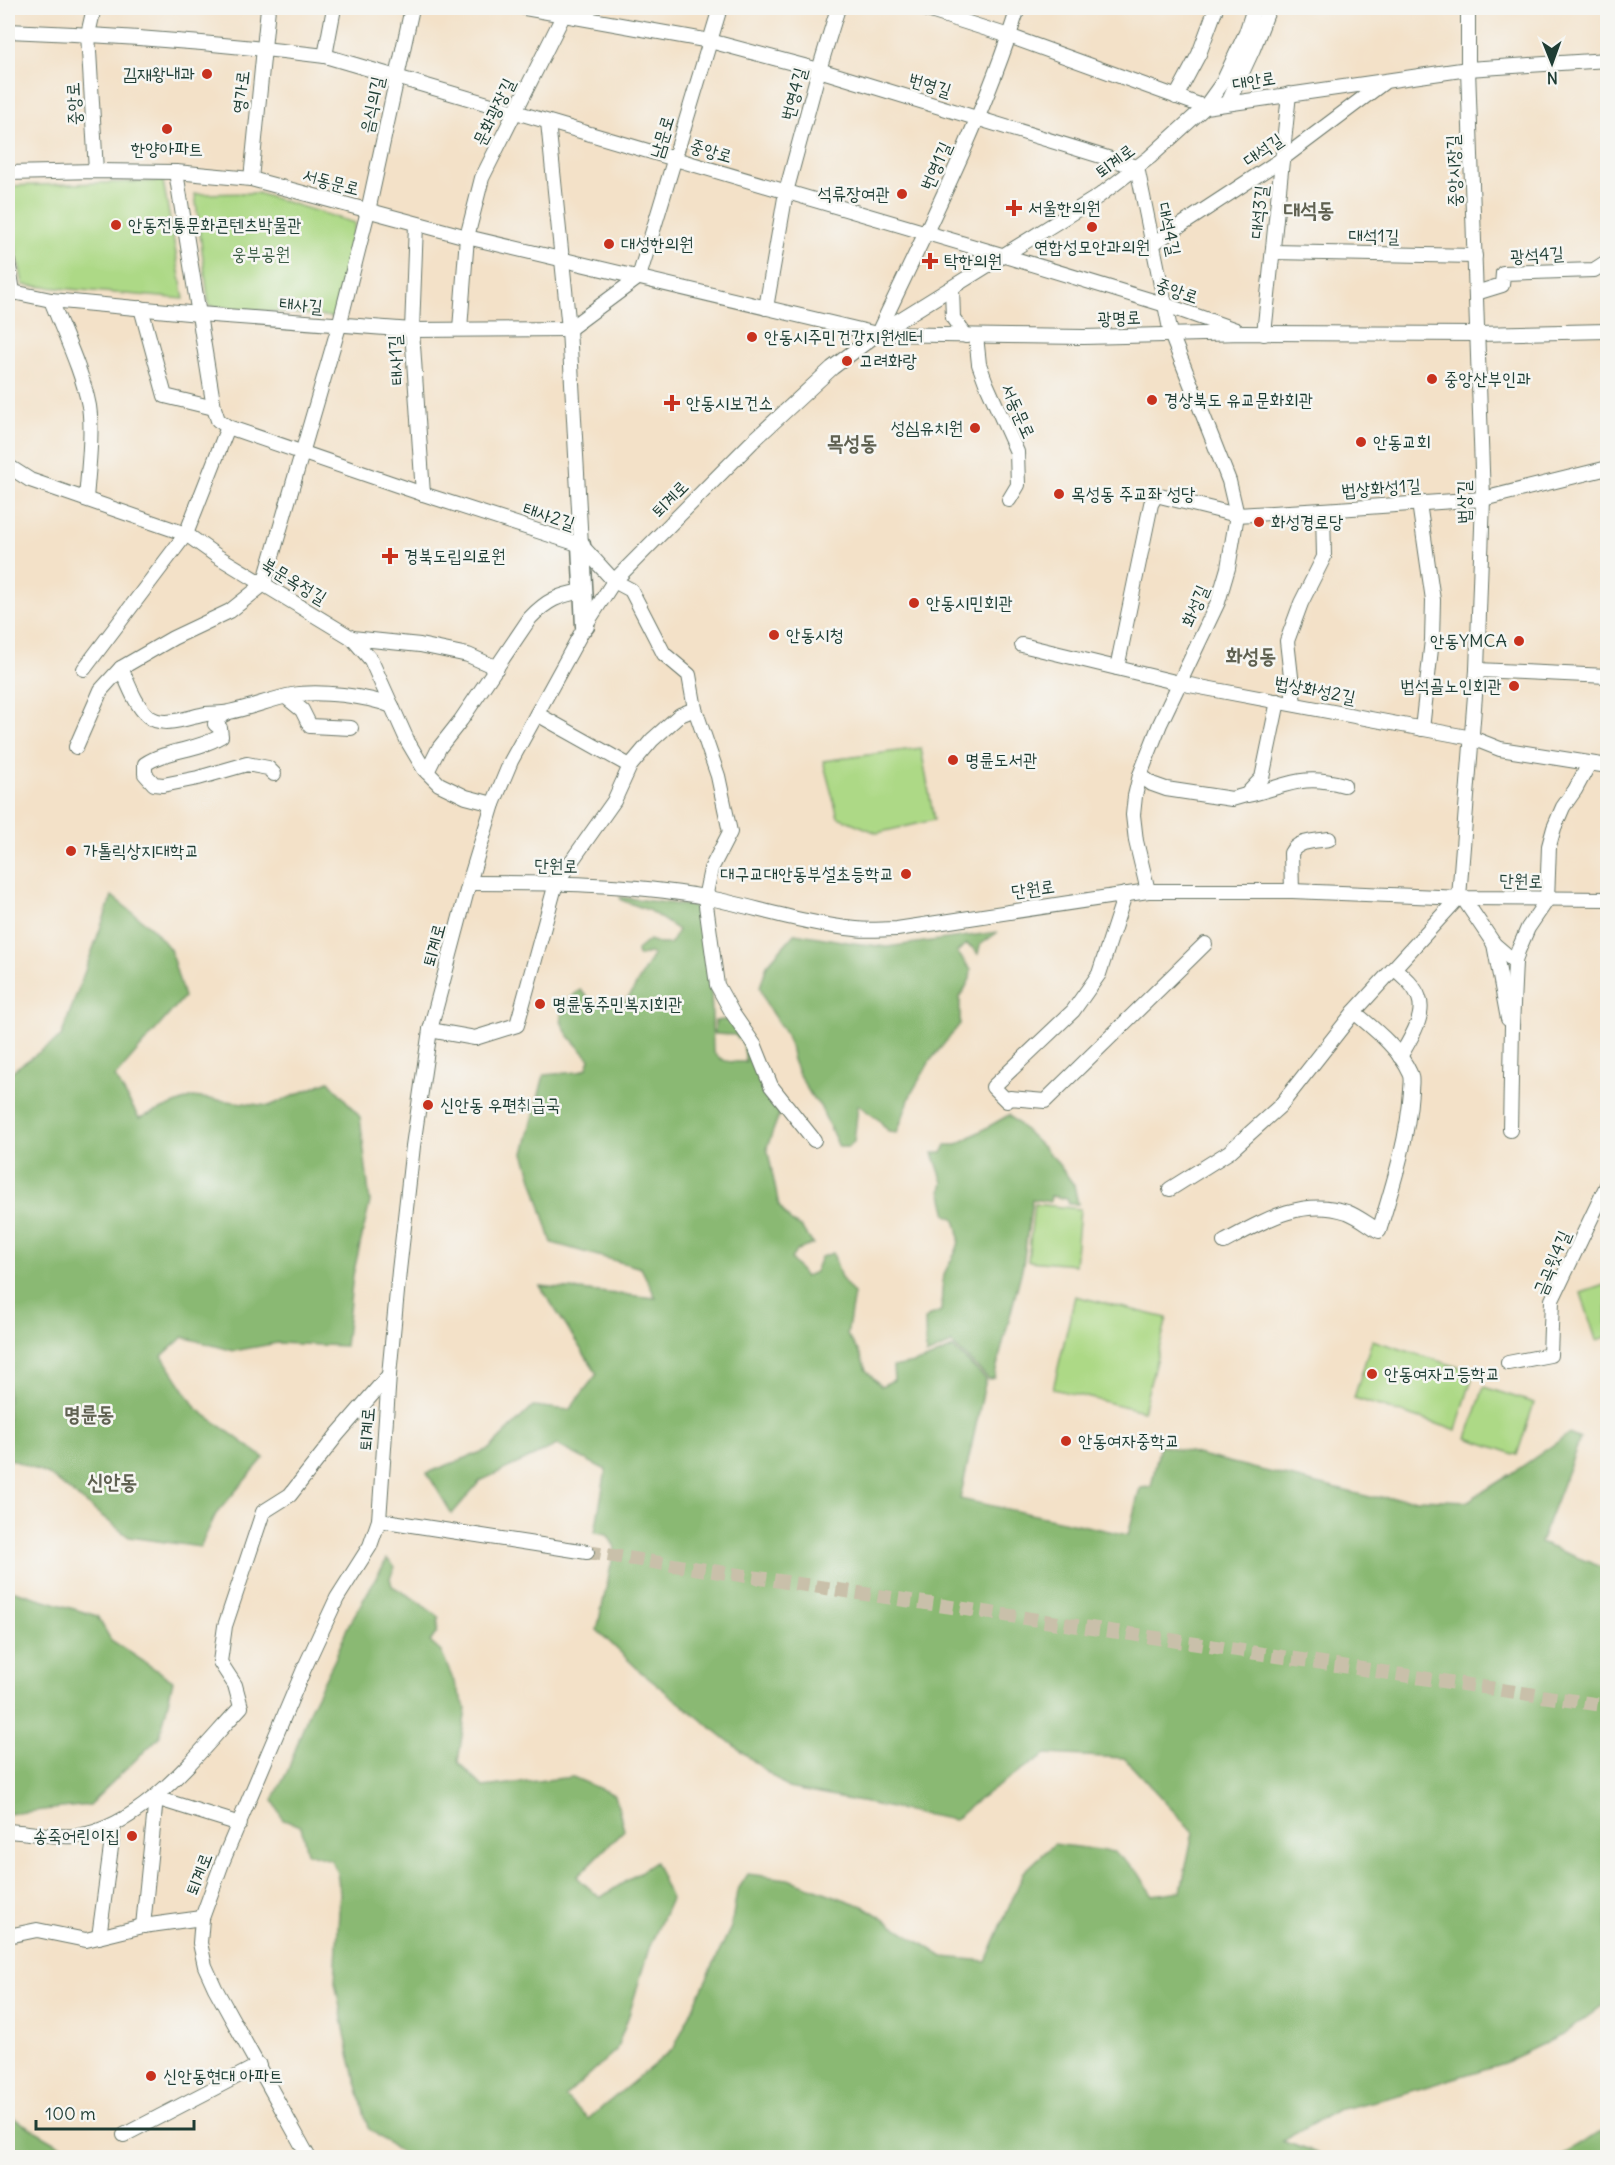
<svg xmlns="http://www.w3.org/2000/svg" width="1615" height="2165" viewBox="0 0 1615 2165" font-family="Delius,'Poor Story',sans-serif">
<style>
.green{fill:#add986;stroke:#668b5d;stroke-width:1.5}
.forest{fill:#8ab973;stroke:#547b54;stroke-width:1.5}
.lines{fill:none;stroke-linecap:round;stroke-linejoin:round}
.minor-tunnel{stroke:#c9c0aa;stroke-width:14;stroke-dasharray:14 7;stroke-linecap:butt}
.minor-casing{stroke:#697668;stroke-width:16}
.major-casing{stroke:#697668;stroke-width:21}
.minor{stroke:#fff;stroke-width:14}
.major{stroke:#fff;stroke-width:18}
.poi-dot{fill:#c8321e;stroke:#f6f6f2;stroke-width:2}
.labels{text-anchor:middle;stroke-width:5;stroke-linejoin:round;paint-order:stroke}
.poi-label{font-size:18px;fill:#1f3d34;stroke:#f6f6f2;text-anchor:start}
.street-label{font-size:18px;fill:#1f3d34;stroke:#f6f6f2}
.park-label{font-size:18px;fill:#3b5c44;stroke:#f6f6f2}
.quarter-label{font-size:21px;font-weight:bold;fill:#5f6151;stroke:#f6f6f2}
</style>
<rect width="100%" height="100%" fill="#f6f6f2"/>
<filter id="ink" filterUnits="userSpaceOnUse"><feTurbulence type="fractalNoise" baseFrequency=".0167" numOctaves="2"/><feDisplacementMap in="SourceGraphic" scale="12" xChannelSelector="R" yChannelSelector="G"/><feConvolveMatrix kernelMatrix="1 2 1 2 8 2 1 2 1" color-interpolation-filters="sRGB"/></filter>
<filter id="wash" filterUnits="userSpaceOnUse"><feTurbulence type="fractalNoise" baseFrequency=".008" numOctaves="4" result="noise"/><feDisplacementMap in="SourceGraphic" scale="24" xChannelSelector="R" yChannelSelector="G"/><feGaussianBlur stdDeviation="1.35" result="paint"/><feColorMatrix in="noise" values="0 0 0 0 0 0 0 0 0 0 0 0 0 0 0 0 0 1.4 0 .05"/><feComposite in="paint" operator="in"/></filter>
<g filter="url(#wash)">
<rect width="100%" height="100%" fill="#f3e1c8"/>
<!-- green -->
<g class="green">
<polygon points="163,181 184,299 23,285 8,207 8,186"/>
<polygon points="257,193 355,223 334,317 209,306 195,194"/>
<polygon points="921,748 934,820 877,833 838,817 823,761"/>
<polygon points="1034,1204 1080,1209 1075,1265 1028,1261"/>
<polygon points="1607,1284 1607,1337 1596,1340 1581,1293"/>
<polygon points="1075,1296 1167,1318 1143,1411 1053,1389"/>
<polygon points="1372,1340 1474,1372 1456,1430 1354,1398"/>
<polygon points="1484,1387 1534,1403 1517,1455 1467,1438"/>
</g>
<!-- forest -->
<g class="forest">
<polygon points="112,896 153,929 170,949 184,997 115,1077 139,1118 193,1097 269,1106 329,1081 360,1117 370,1202 353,1275 345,1346 277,1343 234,1351 183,1337 162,1356 196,1408 264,1458 216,1514 200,1547 129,1537 49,1475 8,1458 8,1074 61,1037"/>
<path d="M620,897L699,907L711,987L713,1051C722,1064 732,1062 746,1062L743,1043L735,1035L715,1034V1021L732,1019L752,1046L758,1070L769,1095L780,1112L767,1147L779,1206L791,1222L801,1227L813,1244L796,1251L791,1259L805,1277L815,1272L821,1257L833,1253L841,1278L854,1294L847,1335L860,1354L866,1370L881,1386L894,1380L893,1367L923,1361L953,1348L986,1379L960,1499L1128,1535L1140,1488L1151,1487L1160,1445L1370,1497L1468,1501L1511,1474L1569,1434L1580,1439L1540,1543L1607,1569V2002L1564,2034L1504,2063L1392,2097L1337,2110L1282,2141L1328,2157H407L368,2128L349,2054L335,1982L340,1893L337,1873L331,1860L307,1853L301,1826L283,1820L273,1800L288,1770L309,1711L335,1659L347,1628L387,1559L395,1567L390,1578L392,1586L411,1597L439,1617L437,1632L430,1642L441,1652L466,1709L458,1762L483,1787L573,1777L615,1795L624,1830L577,1877L600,1898L655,1862L671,1899L649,1948L629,2015L616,2050L565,2097L588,2119L674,2048L731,1927L737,1891L748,1874L788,1879L865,1907L943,1957L986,1961L1024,1872L1054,1844L1114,1852L1138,1872L1152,1895L1181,1891L1193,1832L1124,1758L1046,1754L979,1799L954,1820L788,1788L642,1673L597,1630L615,1547L607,1534L595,1532L606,1470L557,1445L480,1481L452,1514L427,1473L489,1449L533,1406L569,1410L597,1374L540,1286L656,1298L641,1268L552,1243L524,1153L544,1075L578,1072L587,1068L590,1059C568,1035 543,1017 580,990L594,1003L622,1004L631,994L653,955L650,953L638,956L637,950L649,940L660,944H670L678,930L648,910L621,900Z"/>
<polygon points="998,932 980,945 978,954 973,948 966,944 957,952 971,970 970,979 960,998 960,1024 930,1061 911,1094 897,1133 889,1132 879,1120 858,1105 854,1142 848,1147 839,1147 820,1106 812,1097 799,1075 793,1060 789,1041 782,1028 767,1006 760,987 767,965 795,933 853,943 887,947"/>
<path d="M1009,1115L1054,1158L1074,1185L1078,1204H1069L1067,1199L1051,1196L1050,1202L1032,1199L1023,1265L994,1378L989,1379L952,1344L926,1355L925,1320L929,1316L941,1311C942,1300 941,1283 945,1272C956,1250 965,1244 954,1218L947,1215L941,1190L943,1182L933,1153H942L946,1145H956Z"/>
<polygon points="8,1589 97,1616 111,1640 173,1681 160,1736 89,1805 8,1814"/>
<polygon points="8,2115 81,2157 8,2157"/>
<polygon points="1607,2128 1607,2157 1559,2157"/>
</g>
</g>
<g filter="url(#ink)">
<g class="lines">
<!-- minor-tunnel -->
<polyline class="minor-tunnel" points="587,1552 1608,1706"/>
<!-- minor casing -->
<g class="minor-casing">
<g id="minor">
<polyline points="94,8 88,34 96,171"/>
<polyline points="525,8 710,41 819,70 1137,167 1171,334 1229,481 1237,515 1228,568 1218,602 1160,724 1140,775 1135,796 1133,815 1136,841 1148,891"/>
<polyline points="921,8 1009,36 1205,107 1468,69 1608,60"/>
<path d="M8,31C114,35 220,43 325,56L1005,256L1166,305L1236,330"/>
<polyline points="325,56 334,8"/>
<polyline points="1176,97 1199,54 1216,8"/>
<polyline points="1228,103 1253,49 1269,8"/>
<polyline points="548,122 569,329 581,545"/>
<polyline points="176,172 214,408 218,420 228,427 423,494 581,545 614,581 631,590 664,654 689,675 695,709 718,776 730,832 711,869 705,898 717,985 733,1014 755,1046 771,1086 814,1140"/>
<polyline points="8,173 96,171 176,172 251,179 467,237 877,334 1084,337 1243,333 1478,334 1608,331"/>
<polyline points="251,179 268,8"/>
<polyline points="416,224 412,330 423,494"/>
<polyline points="1154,243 1282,159 1383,83"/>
<polyline points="1273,252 1475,256"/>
<polyline points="8,261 13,292"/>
<polyline points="639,277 720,8"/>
<polyline points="952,288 953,318 966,336"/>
<polyline points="8,291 51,300 199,314 412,330 569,329"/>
<polyline points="1476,293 1502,285 1503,273 1594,270 1608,261"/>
<path d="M51,300C64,334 82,370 89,406C93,432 88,472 86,499"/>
<polyline points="141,308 165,396 214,408"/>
<polyline points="766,308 786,192 819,70 838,8"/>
<polyline points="460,329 467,237 482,178 567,8"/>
<polyline points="569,329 639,277"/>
<path d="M878,333C928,227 983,120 1018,8"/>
<polyline points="1264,334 1289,94"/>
<polyline points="976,336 979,364 986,383 1017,452 1018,485 1009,500"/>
<polyline points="8,466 30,480 186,534 217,556 352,638 371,660 408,742 424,769 439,784 466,797 493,804"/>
<polyline points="1419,503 1433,600 1432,640 1422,729"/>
<polyline points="352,638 420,645 468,655 497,668"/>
<polyline points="1022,645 1179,683 1472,738 1500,749 1608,766"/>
<path d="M121,668C128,683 135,705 148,716C163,729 189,717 206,714C214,713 222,714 229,712C250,708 271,699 292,695C319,690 367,696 392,706"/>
<polyline points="1117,668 1151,504 1156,495 1237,515 1323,510 1483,499 1608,468"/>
<polyline points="84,669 186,534 228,427"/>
<polyline points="1477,670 1607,676"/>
<polyline points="286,697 302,710 310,726 351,728"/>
<polyline points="1294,704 1287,641 1301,603 1324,557 1323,510"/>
<path d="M227,713L218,718L215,724L220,728L221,736C197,751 168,749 145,764V774L154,784L163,785L198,778L247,764L268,768L274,774"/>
<polyline points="537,714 630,766"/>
<polyline points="76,747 101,690 121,668 173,638 230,611 264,584 339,326 368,211 412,8"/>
<path d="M427,772L439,748L461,720L530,618C547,600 559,595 583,591"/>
<polyline points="1140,775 1152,784 1166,789 1232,799 1246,795 1262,778 1278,701"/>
<path d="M1248,795C1288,786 1301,773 1344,785"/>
<path d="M469,883C548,883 627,883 705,897C755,907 804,924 856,929C869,931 883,929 897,929L1148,891H1292L1463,898L1608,899"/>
<path d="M1292,891L1291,853C1298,840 1316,841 1329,839"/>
<polyline points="1125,894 1099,974 1073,1011 993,1087 1007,1101 1010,1098 1045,1101 1205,944"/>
<polyline points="1463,898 1494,944 1515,962"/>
<polyline points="1494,944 1508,1019"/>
<path d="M1394,968C1403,976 1415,986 1419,998C1426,1016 1409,1041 1400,1057"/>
<polyline points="430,1030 475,1038 517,1025 556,883 614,801 630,766 652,740 680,715 695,709"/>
<polyline points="1510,1130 1512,1026 1515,962 1518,951 1528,928 1547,900 1549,846 1554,828 1563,807 1575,790 1589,764"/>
<polyline points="1170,1189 1229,1152 1280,1106 1354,1012 1459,897 1477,670 1483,499 1468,69 1468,8"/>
<path d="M1224,1242C1263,1221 1302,1197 1347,1212C1358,1216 1369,1225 1379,1231C1393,1185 1408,1139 1411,1091C1411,1085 1413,1078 1410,1073C1399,1048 1374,1029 1354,1012"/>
<polyline points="1508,1363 1550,1355 1552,1300 1608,1183"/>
<polyline points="379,1520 587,1552"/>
<polyline points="156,1798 240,1824"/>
<path d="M8,1831C25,1832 61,1838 77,1836C144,1826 197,1754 241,1707L235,1685L220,1662L225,1626L263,1512L290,1495L337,1435L389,1375"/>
<polyline points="143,1926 156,1798"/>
<polyline points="8,1936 37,1930 86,1940 143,1926 202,1918"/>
<polyline points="99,1937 114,1825"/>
<polyline points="124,2135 259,2065"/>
<polyline points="309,2158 215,1988 205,1966 200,1943 202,1918 222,1863 304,1669 337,1598 370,1546 379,1520 389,1375 399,1271 413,1146 430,1030 469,883 493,804 511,761 585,626 614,581 752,442 832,368 877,334 1099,196 1150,157 1205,107 1223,82 1246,33 1254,8"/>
</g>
</g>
<!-- major casing -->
<g class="major-casing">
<polyline id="major" points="581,545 585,626"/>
</g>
<!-- minor -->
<use href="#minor" class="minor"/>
<!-- major -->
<use href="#major" class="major"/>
</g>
</g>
<!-- markers -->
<g class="poi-dot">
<circle cx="207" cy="74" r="6"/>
<circle cx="167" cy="129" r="6"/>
<circle cx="902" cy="194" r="6"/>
<path d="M1011 199h6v6h6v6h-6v6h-6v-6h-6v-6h6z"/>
<circle cx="116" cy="225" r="6"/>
<circle cx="1092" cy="227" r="6"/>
<circle cx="609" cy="244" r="6"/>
<path d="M927 252h6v6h6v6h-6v6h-6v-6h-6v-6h6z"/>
<circle cx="752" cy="337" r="6"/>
<circle cx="847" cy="361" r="6"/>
<circle cx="1432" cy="379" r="6"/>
<circle cx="1152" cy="400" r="6"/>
<path d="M669 394h6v6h6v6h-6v6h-6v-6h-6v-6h6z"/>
<circle cx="975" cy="428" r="6"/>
<circle cx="1361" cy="442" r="6"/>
<circle cx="1059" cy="494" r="6"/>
<circle cx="1259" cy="522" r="6"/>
<path d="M387 547h6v6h6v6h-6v6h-6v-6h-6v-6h6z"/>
<circle cx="914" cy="603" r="6"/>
<circle cx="774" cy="635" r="6"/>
<circle cx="1519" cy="641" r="6"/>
<circle cx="1514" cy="686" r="6"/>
<circle cx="953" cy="760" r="6"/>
<circle cx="71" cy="851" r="6"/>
<circle cx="906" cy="874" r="6"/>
<circle cx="540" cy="1004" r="6"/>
<circle cx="428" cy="1105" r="6"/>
<circle cx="1372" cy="1374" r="6"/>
<circle cx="1066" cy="1441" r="6"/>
<circle cx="132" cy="1836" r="6"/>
<circle cx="151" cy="2076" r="6"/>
</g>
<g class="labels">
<!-- poi labels -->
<g class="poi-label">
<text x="195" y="80" text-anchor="end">김재왕내과</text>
<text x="167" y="155" text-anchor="middle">한양아파트</text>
<text x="890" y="200" text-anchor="end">석류장여관</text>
<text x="1028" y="214">서울한의원</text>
<text x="128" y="231">안동전통문화콘텐츠박물관</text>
<text x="621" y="250">대성한의원</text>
<text x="1092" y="253" text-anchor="middle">연합성모안과의원</text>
<text x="944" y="267">탁한의원</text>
<text x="764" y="343">안동시주민건강지원센터</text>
<text x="859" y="367">고려화랑</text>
<text x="1444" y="385">중앙산부인과</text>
<text x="1164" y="406">경상북도 유교문화회관</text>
<text x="686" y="409">안동시보건소</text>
<text x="963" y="434" text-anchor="end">성심유치원</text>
<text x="1373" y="448">안동교회</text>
<text x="1071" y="500">목성동 주교좌 성당</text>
<text x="1271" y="528">화성경로당</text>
<text x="404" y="562">경북도립의료원</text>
<text x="926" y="609">안동시민회관</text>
<text x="786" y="641">안동시청</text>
<text x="1507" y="647" text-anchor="end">안동YMCA</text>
<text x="1502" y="692" text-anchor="end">법석골노인회관</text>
<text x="965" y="766">명륜도서관</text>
<text x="83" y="857">가톨릭상지대학교</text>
<text x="894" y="880" text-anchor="end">대구교대안동부설초등학교</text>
<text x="552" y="1010">명륜동주민복지회관</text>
<text x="440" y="1111">신안동 우편취급국</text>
<text x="1384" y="1380">안동여자고등학교</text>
<text x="1078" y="1447">안동여자중학교</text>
<text x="120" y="1842" text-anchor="end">송죽어린이집</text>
<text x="163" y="2082">신안동현대 아파트</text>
</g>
<!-- street labels -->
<g class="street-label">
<text transform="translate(1254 81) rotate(-9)" y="6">대안로</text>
<text transform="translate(930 85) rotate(17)" y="6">번영길</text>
<text transform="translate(241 92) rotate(-84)" y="6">영가로</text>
<text transform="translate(794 94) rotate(-75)" y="6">번영4길</text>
<text transform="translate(74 104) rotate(-93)" y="6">중앙로</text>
<text transform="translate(372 105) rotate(-78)" y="6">음식의길</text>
<text transform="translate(494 112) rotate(-64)" y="6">문화광장길</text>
<text transform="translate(662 137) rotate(-73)" y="6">남문로</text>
<text transform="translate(1263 150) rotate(-35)" y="6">대석길</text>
<text transform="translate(711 151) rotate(16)" y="6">중앙로</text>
<text transform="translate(1115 161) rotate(-37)" y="6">퇴계로</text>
<text transform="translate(936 166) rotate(-66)" y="6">번영1길</text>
<text transform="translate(1454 171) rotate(-92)" y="6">중앙시장길</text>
<text transform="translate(331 182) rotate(15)" y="6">서동문로</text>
<text transform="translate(1259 212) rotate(-84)" y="6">대석3길</text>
<text transform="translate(1169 229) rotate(78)" y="6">대석4길</text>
<text transform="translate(1374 236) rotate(1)" y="6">대석1길</text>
<text transform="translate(1537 255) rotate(-4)" y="6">광석4길</text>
<text transform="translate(1177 291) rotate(19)" y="6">중앙로</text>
<text transform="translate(301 305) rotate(5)" y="6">태사길</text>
<text transform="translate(1119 318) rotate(-2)" y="6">광명로</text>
<text transform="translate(396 360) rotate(-93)" y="6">태사1길</text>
<text transform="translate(1018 411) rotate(66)" y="6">서동문로</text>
<text transform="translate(1381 488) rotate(-4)" y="6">법상화성1길</text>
<text transform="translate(670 499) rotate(-45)" y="6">퇴계로</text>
<text transform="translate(1464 502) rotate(-90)" y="6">법상길</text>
<text transform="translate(549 516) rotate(18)" y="6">태사2길</text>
<text transform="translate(294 581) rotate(31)" y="6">북문옥정길</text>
<text transform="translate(1195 606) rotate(-67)" y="6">화성길</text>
<text transform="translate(1315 690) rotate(11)" y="6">법상화성2길</text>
<text transform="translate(556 866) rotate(1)" y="6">단원로</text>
<text transform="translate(1521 881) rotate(1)" y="6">단원로</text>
<text transform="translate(1033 889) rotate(-8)" y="6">단원로</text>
<text transform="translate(434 945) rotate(-75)" y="6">퇴계로</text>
<text transform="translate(1552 1263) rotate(-67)" y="6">금곡윗4길</text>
<text transform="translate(367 1429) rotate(-86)" y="6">퇴계로</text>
<text transform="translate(199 1874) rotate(-69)" y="6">퇴계로</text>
</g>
<!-- park labels -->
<g class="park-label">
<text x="261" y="260">웅부공원</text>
</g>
<!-- quarter labels -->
<g class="quarter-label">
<text x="1309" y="217">대석동</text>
<text x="852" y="450">목성동</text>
<text x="1251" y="663">화성동</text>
<text x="89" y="1421">명륜동</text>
<text x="112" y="1489">신안동</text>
</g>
</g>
<!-- margin -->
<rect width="1615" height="2165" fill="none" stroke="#f6f6f2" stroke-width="30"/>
<!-- north arrow -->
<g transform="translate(1552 63) rotate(179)" stroke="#f6f6f2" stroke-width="4.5" paint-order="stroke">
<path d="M0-4.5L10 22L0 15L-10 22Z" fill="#1f3d34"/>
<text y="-9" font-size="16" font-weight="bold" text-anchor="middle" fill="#1f3d34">N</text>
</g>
<!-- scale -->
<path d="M36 2120v9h158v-9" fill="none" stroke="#1f3d34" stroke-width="3"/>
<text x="45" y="2120" font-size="18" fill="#1f3d34" stroke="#f6f6f2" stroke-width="4.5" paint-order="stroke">100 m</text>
</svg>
